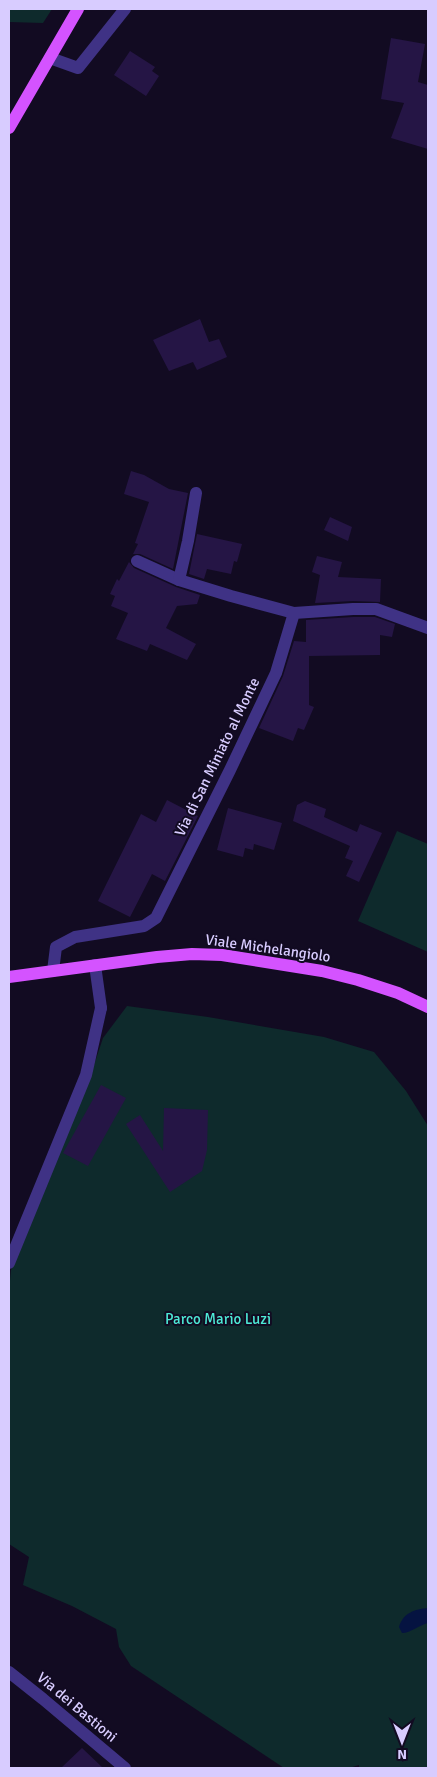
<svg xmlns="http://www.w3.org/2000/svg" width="437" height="1777" viewBox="0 0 437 1777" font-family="Signika,sans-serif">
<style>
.green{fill:#0e2a2c}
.water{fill:#051341}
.building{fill:#251545}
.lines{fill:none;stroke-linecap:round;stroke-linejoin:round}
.pedestrian{stroke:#3f3285;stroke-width:12}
.minor{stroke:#3f3285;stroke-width:12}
.primary{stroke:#d453ff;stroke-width:12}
.labels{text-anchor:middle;stroke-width:4;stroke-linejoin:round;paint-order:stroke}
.street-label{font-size:15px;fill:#d8ccff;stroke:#120b22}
.park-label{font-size:15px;fill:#4dead6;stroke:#120b22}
</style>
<rect width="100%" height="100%" fill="#120b22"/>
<!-- green -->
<g class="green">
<polygon points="9,9 52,9 43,23 9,22"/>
<polygon points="397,831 428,844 428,952 358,921"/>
<polygon points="127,1006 208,1017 324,1037 374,1052 406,1091 428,1126 428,1768 359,1768 359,1765 349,1768 284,1768 131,1666 119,1647 116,1629 72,1606 23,1585 29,1557 9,1544 9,1291 11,1270 91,1074 103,1038"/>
</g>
<!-- water -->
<path class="water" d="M428,1608V1623C419,1625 411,1633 402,1633L399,1627C403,1613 415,1609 428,1608Z"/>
<!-- building -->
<g class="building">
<polygon points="391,38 425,44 418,82 428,85 428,149 391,138 404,103 381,99"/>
<polygon points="130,51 155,67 152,71 159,76 146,96 114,75"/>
<polygon points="200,319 209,342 219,339 227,357 197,370 193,362 169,371 153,340"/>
<polygon points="131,471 144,475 169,489 188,493 173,569 140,554 133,554 138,544 135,543 149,502 124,494"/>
<polygon points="330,517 352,527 348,541 324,530"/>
<polygon points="197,534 242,544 237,562 234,561 231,574 207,569 204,579 189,574"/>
<polygon points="317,556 342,562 338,577 381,579 380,602 353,601 315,603 320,575 312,572"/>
<polygon points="129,562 134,568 176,587 200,595 197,604 177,606 166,628 196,644 187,660 150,644 147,651 116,639 128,613 111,606 115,596 110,594 117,579 119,581"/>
<polygon points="353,617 375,617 395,624 392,637 380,635 380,655 309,656 309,705 314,707 304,730 298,728 293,741 259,728 283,676 294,641 306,642 306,620"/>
<polygon points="167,800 198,816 165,881 152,874 130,917 98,901 141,814 156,822"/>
<polygon points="305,801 326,809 324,817 357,832 360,824 382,833 359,882 346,876 353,861 345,858 350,846 293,821 297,805"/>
<polygon points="228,808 282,823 274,850 254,844 253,850 245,848 243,857 217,850"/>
<polygon points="101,1085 126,1098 88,1166 63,1153"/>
<polygon points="164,1108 208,1110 207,1150 202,1171 170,1192 126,1124 140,1115 163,1151"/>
<polygon points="82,1748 103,1768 61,1768"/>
</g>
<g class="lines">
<!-- pedestrian -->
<polyline class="pedestrian" points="9,1263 86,1075 101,1008"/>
<!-- minor -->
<g class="minor">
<polyline points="50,58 78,68 125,9"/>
<polyline points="137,561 179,580 231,596 294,613"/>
<polyline points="179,580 188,541 196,493"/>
<polyline points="95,965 101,1008"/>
<polyline points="53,971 56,947 75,937 144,926 156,918 230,770 276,673 294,613 353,609 376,609 428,628"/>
<polyline points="9,1672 43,1699 125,1768"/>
</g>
<!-- primary -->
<g class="primary">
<polyline points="9,128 78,9"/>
<polyline points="9,977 157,957 192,954 222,955 322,971 358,980 398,993 428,1007"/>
</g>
</g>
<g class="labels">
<!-- street labels -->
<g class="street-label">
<text transform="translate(217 757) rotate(-64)" y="5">Via di San Miniato al Monte</text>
<text transform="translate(268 948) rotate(8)" y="5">Viale Michelangiolo</text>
<text transform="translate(77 1707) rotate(40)" y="5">Via dei Bastioni</text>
</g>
<!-- park labels -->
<g class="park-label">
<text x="218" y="1324">Parco Mario Luzi</text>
</g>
</g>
<!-- border -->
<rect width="437" height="1777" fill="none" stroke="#d8ccff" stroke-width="20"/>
<!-- north arrow -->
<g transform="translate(402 1742) rotate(180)" stroke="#120b22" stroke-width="4" paint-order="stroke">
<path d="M0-4L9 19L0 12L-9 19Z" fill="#d8ccff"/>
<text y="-8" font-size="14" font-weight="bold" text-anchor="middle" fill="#d8ccff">N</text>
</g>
</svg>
